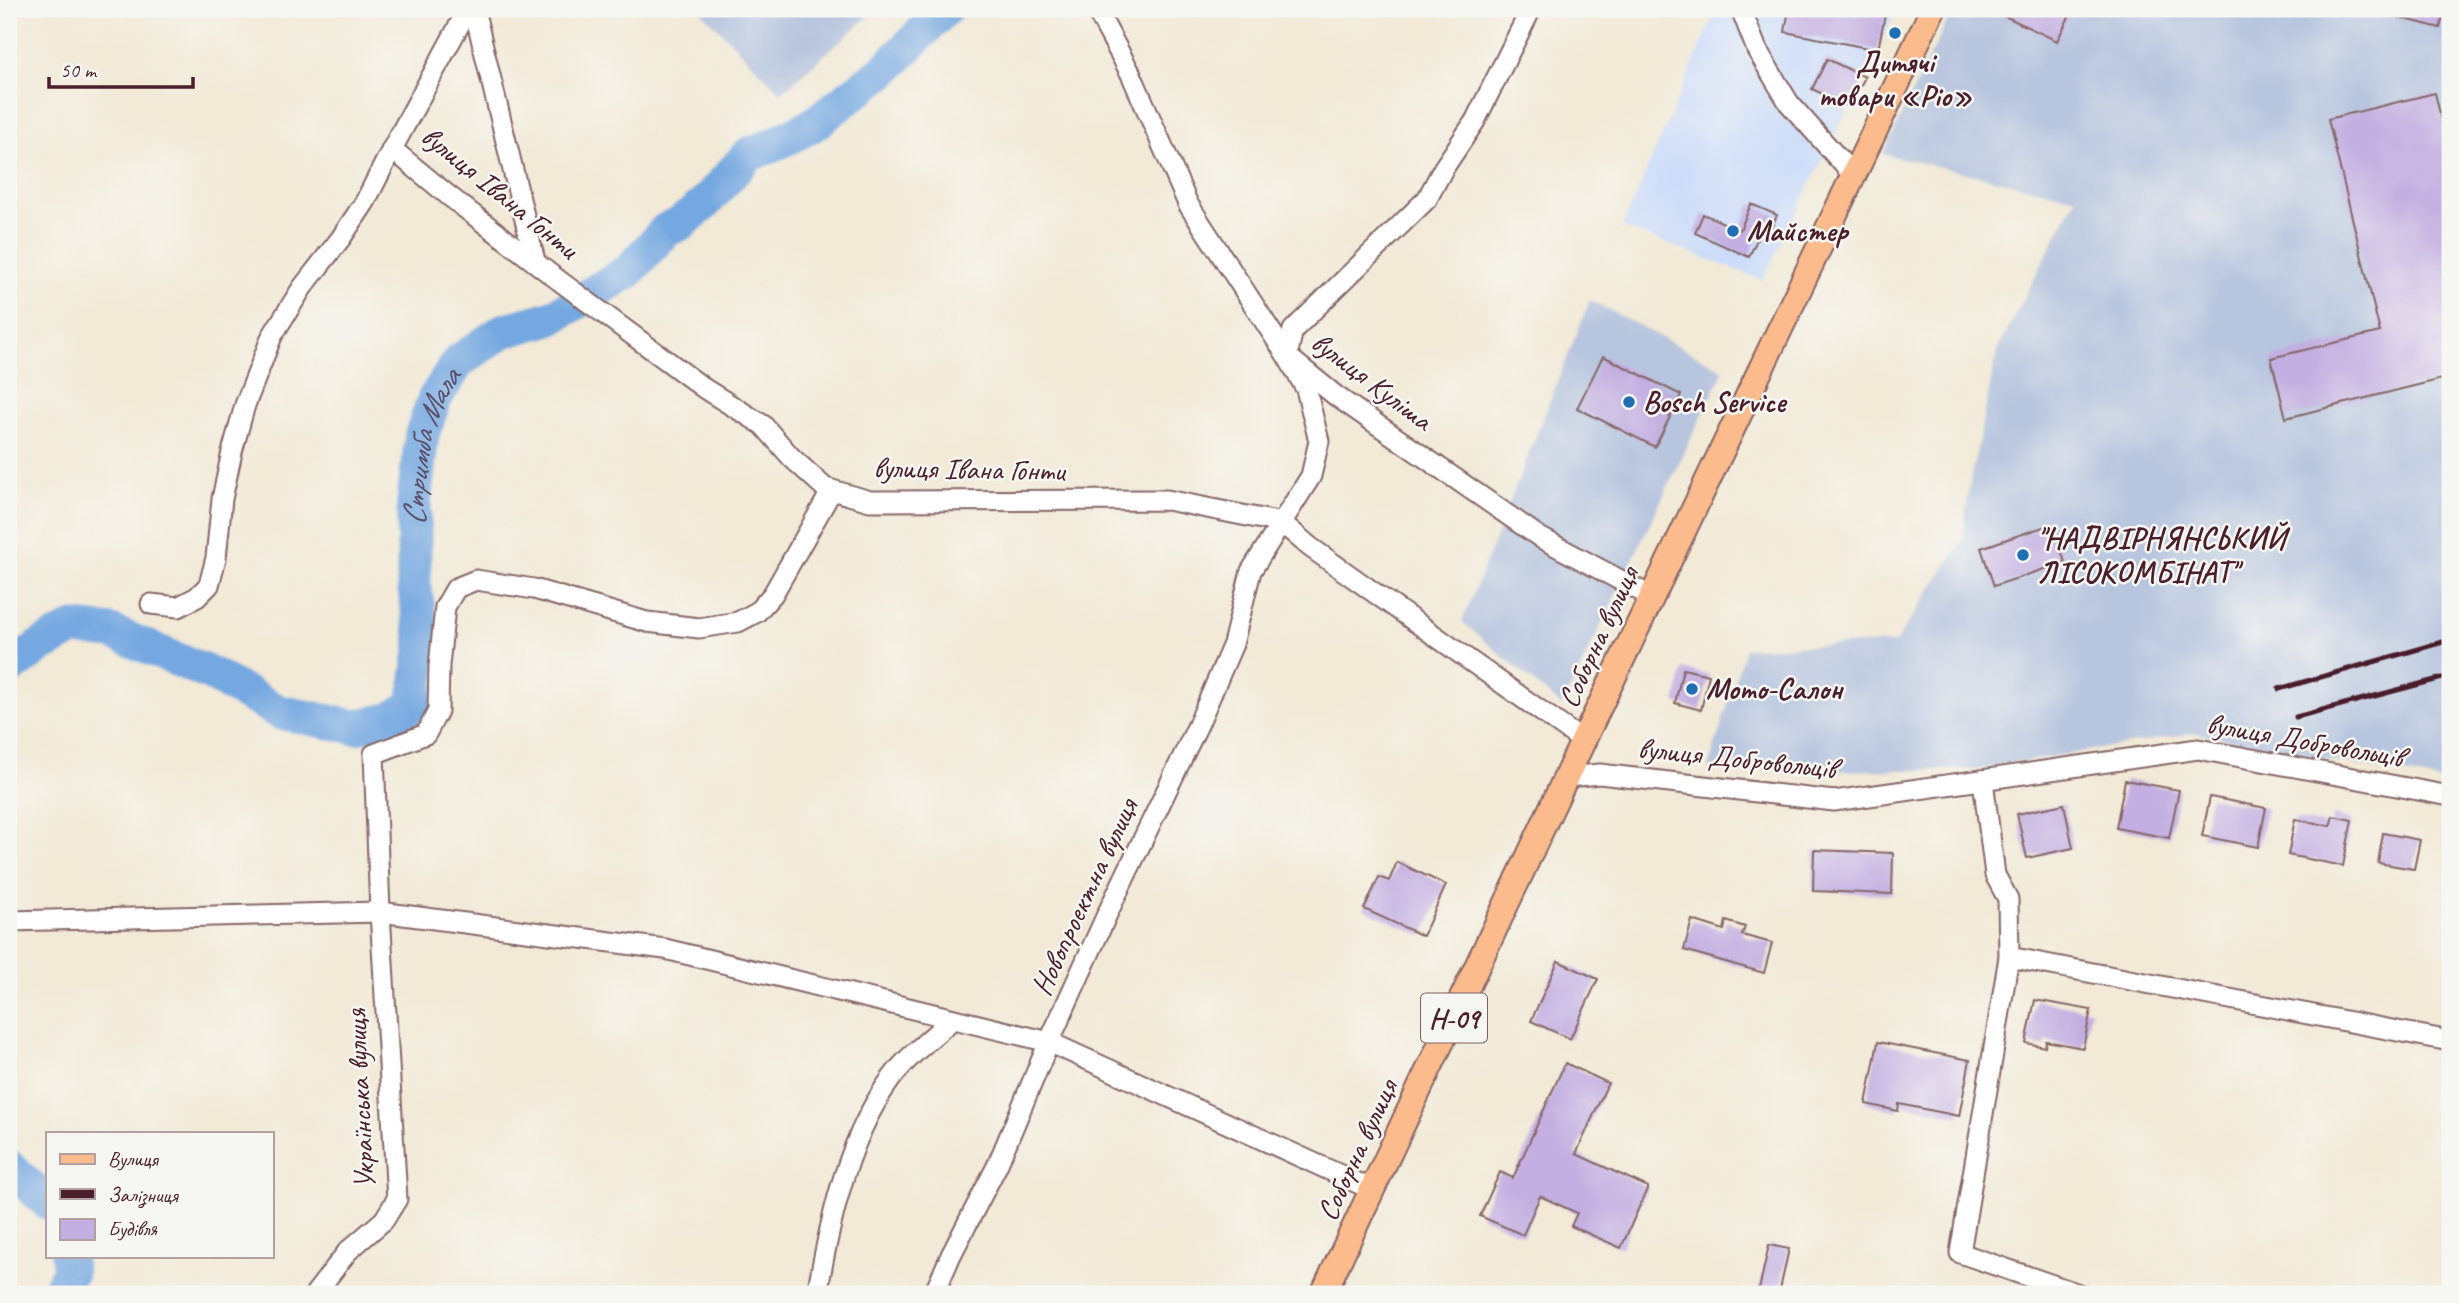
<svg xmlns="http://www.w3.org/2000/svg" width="2459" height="1303" viewBox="0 0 2459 1303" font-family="Caveat,sans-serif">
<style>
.built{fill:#cbdbf9}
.industrial{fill:#b7c5de}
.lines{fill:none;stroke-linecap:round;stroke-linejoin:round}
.river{stroke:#75a7e0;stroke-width:35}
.building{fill:#c3afe1}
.minor-casing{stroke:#856667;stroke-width:23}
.major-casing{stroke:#856667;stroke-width:28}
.minor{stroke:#fff;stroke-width:19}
.major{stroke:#fbbb8d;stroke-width:24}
.rail{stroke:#4a1f2b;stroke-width:5}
.poi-dot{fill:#1f6fb2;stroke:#f6f6f2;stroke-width:2.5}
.labels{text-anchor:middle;stroke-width:5;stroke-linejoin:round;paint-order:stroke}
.shield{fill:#f6f6f2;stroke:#7e6067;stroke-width:2}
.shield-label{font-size:28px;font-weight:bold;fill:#4a1f2b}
.poi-label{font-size:30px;font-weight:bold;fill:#4a1f2b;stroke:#f6f6f2;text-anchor:start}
.street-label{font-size:30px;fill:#4a1f2b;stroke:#f6f6f2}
.water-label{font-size:32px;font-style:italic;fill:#594f6a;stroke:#f6f6f2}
</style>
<rect width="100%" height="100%" fill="#f6f6f2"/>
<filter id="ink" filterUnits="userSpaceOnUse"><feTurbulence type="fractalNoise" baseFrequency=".0143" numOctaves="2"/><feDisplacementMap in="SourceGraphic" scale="14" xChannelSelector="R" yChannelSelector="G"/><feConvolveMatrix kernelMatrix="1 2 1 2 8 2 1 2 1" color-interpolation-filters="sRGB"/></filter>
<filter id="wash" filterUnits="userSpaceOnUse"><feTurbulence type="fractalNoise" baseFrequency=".00686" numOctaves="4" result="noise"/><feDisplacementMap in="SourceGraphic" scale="28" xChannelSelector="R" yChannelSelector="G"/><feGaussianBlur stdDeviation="1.57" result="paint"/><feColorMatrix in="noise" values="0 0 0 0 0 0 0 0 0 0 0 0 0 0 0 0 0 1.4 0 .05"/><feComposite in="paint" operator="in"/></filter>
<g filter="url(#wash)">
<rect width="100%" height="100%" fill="#f2e9d6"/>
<!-- built -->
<polygon class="built" points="1717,9 1897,9 1763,280 1622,227"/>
<!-- industrial -->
<g class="industrial">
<polygon points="699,9 877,9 781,93"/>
<polygon points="1953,9 2450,9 2450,783 2194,733 1979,769 1825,771 1708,768 1745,648 1895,643 1963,540 1968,492 1998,348 2076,198 1883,154"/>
<polygon points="1590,300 1724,370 1562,706 1462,622"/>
</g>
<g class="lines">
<!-- river -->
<g class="river">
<path id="s1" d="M9,669L42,645L74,628L112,632L211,674L279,712L355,727L390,720L414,705L423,643L414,583V502L422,434L435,398L459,361L503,331L551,318L629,271L666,230L680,224L703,205L749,154L771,146L811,126L887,68L945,9"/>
<polyline points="9,1167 47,1202"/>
<polyline points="56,1294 70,1272 68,1256"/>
</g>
</g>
<g id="blocks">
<!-- building -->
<g class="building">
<polygon points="1789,9 1886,9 1878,50 1785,32"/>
<polygon points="1990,9 2073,9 2057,41"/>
<polygon points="2387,9 2445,9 2440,28 2386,14"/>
<polygon points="1827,59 1865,77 1850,107 1812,89"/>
<polygon points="2435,93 2450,156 2450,377 2286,418 2271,358 2380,332 2328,119"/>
<polygon points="1751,204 1777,215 1768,236 1760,233 1749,257 1695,233 1703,214 1740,230"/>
<polygon points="1603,356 1681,395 1655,447 1577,408"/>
<polygon points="2052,524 2065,562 1994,586 1981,548"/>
<polygon points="1683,669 1709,675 1701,710 1675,703"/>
<polygon points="2125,780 2179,790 2169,838 2116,828"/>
<polygon points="2210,797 2266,808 2258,847 2202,836"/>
<polygon points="2064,804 2073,848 2027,858 2017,814"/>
<polygon points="2333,816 2352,820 2343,866 2288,855 2295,819 2330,826"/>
<polygon points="2383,833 2420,840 2414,869 2378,863"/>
<polygon points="1814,850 1893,853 1892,894 1813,891"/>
<polygon points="1397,862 1446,885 1423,936 1364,909 1379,877 1389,881"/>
<polygon points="1692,920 1724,930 1726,921 1745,927 1742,935 1772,943 1764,973 1684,950"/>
<polygon points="1558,961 1598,979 1570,1039 1531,1021"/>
<polygon points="2035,1000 2091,1010 2083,1048 2046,1041 2045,1047 2026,1043"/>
<polygon points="1878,1042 1970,1060 1959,1116 1899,1104 1898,1111 1866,1104"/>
<polygon points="1565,1063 1608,1083 1576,1154 1648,1187 1621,1248 1571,1226 1577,1213 1540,1196 1523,1235 1480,1216 1500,1172 1513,1178"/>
<polygon points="1769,1245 1789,1249 1779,1294 1758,1294"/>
</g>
</g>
</g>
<g filter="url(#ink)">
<use href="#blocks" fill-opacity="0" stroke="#856667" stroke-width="2"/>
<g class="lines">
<!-- minor casing -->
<g class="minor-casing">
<g id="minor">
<polyline points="468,9 392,149 449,196 549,273 705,389 763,425 792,458 825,488 870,501 1167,500 1282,523 1310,547 1583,741"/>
<polyline points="474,9 535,261"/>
<polyline points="1096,9 1131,74 1188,204 1287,356 1336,396 1541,538 1652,597"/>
<polyline points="1741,9 1757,50 1789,103 1853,175"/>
<polyline points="151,604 178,607 197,597 209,585 216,558 222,499 232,452 245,405 272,336 302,288 341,238 365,202 392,149"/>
<polyline points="1567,777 1600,774 1834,801 2198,749 2450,796"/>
<polyline points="1983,780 1995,875 2008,899 2009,957 1960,1253 2079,1294"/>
<polyline points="9,921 380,912 665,949 1049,1042 1373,1190"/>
<polyline points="2009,957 2450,1041"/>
<polyline points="315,1294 348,1251 384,1220 397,1199 380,912 374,754 426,734 438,711 439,666 445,607 456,588 476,580 534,589 647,622 699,628 738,622 757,612 773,594 832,490"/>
<path d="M817,1294C830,1220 849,1129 898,1070C914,1051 934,1035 953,1019"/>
<polyline points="934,1294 951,1255 997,1166 1049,1042 1109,910 1198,725 1233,644 1251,571 1311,476 1319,441 1306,389 1287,356 1293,330 1427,199 1443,169 1475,121 1531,9"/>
</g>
</g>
<!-- major casing -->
<g class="major-casing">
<polyline id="major" points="1323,1294 1583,741 1933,9"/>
</g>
<!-- minor -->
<use href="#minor" class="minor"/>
<!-- major -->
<use href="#major" class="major"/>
<!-- rail -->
<g class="rail">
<polyline points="2279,689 2450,640"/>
<polyline points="2296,717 2450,676"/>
</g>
</g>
</g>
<!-- markers -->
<g class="poi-dot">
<circle cx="1895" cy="33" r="7"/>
<circle cx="1733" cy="231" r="7"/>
<circle cx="1629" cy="402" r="7"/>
<circle cx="2023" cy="555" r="7"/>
<circle cx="1692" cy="689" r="7"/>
</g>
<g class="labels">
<!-- shield labels -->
<rect class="shield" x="1421" y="993.5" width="66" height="49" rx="5"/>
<g class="shield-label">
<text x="1454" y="1028">Н-09</text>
</g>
<!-- poi labels -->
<g class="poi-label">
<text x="1895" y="72" text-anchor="middle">Дитячі<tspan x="1895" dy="34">товари «Ріо»</tspan></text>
<text x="1747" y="241">Майстер</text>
<text x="1643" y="412">Bosch Service</text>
<text x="2037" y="548">"НАДВІРНЯНСЬКИЙ<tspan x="2037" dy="34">ЛІСОКОМБІНАТ"</tspan></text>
<text x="1706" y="699">Мото-Салон</text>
</g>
<!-- street labels -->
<g class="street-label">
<text transform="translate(500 192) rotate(39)" y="10">вулиця Івана Гонти</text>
<text transform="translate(1372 381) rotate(37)" y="10">вулиця Куліша</text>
<text transform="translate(969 469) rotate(1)" y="10">вулиця Івана Гонти</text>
<text transform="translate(1598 637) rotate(-65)" y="10">Соборна вулиця</text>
<text transform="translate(2305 740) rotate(10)" y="10">вулиця Добровольців</text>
<text transform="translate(1737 758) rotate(6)" y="10">вулиця Добровольців</text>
<text transform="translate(1084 897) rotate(-65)" y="10">Новопроектна вулиця</text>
<text transform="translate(360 1099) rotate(-93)" y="10">Українська вулиця</text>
<text transform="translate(1357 1150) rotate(-65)" y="10">Соборна вулиця</text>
</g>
<!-- water labels -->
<g class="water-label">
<text dy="11" stroke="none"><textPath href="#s1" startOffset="704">Стримба Мала</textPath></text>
</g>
</g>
<!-- margin -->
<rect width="2459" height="1303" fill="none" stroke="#f6f6f2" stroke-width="35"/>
<!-- legend -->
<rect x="46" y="1132" width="228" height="126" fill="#f6f6f2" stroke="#b1a0a2" stroke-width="2"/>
<rect x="60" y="1154" width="35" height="10" fill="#fbbb8d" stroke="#b1a0a2" stroke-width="2"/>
<text x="108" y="1166" font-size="21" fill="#4a1f2b">Вулиця</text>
<rect x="60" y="1189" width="35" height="10" fill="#4a1f2b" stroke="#b1a0a2" stroke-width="2"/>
<text x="108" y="1202" font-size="21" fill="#4a1f2b">Залізниця</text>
<rect x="60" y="1219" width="35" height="21" fill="#c3afe1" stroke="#b1a0a2" stroke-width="2"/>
<text x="108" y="1236" font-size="21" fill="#4a1f2b">Будівля</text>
<!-- scale -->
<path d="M49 77v10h144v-10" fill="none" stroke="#4a1f2b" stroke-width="3.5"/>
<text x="60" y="77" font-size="21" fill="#4a1f2b" stroke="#f6f6f2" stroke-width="5" paint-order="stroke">50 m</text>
</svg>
